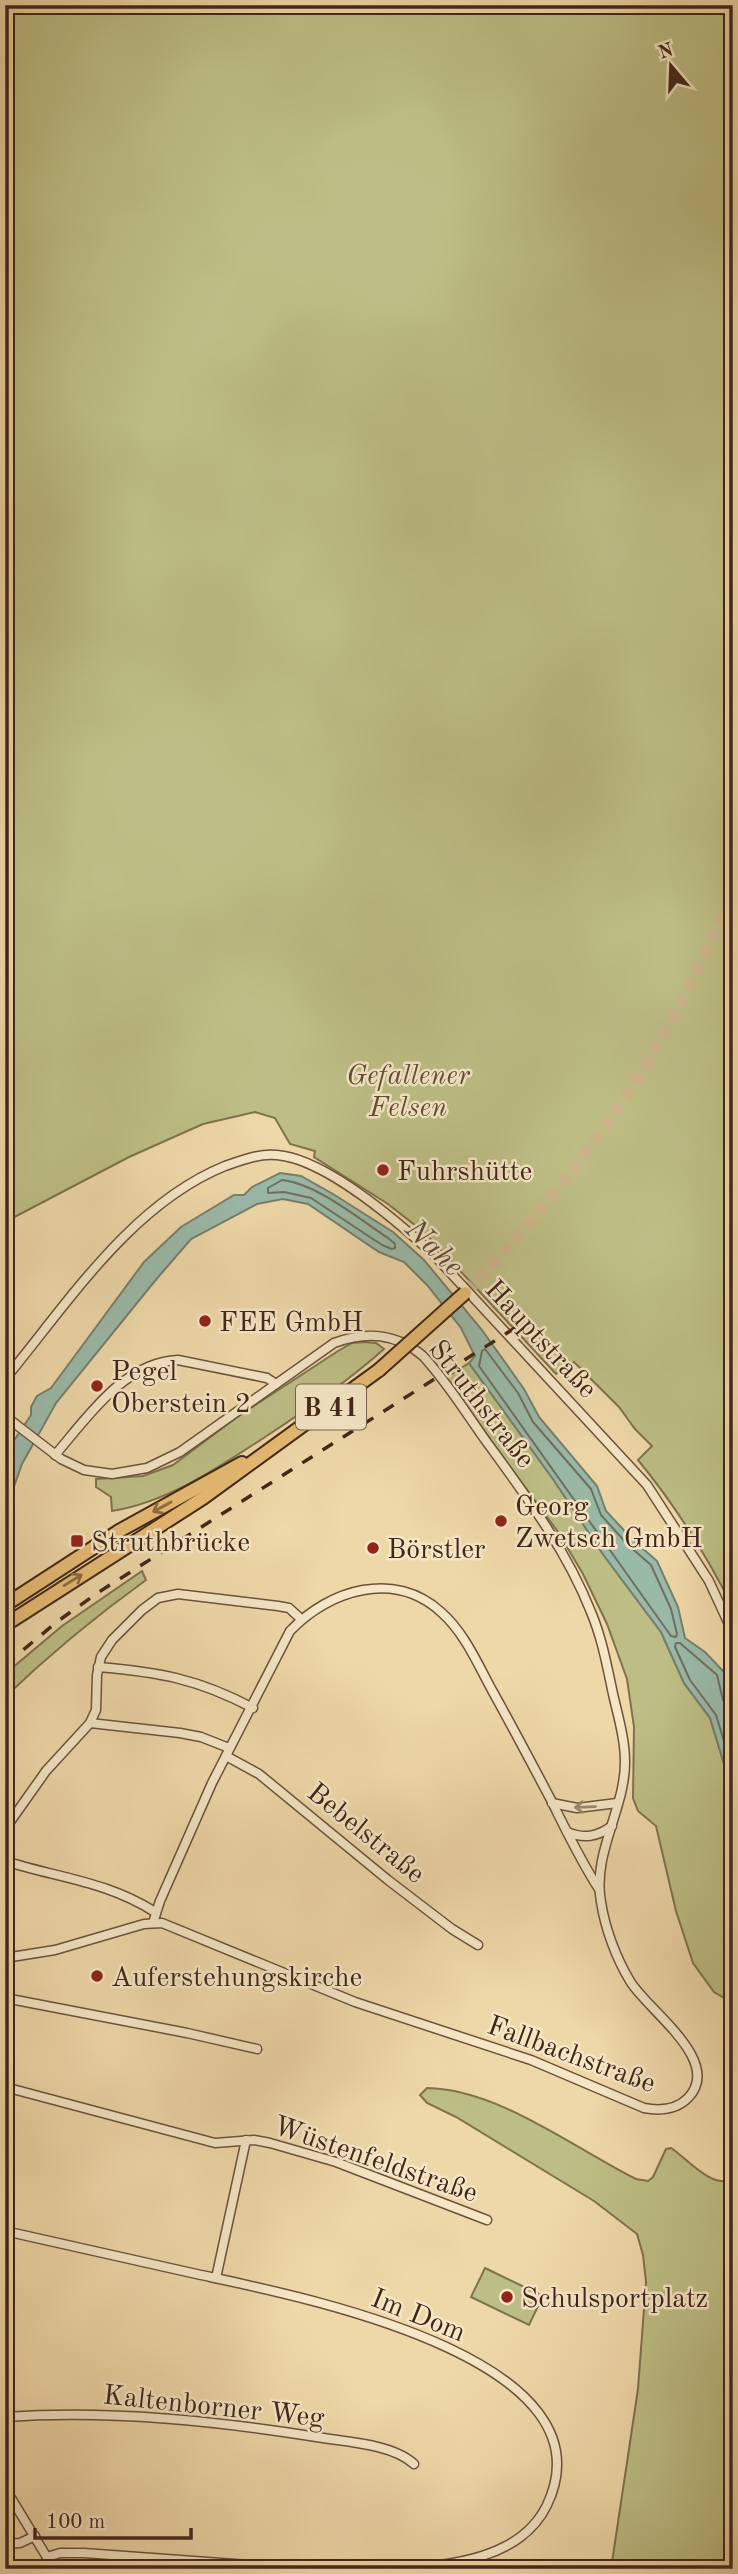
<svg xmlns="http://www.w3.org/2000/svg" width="738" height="2574" viewBox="0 0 738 2574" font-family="'Old Standard TT',serif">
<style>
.green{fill:#bdbe85;stroke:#7f724e;stroke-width:2}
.water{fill:#9abaa9;stroke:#767f6f;stroke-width:2}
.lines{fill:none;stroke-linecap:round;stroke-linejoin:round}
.shore{stroke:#6e7060;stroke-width:2}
.primary-tunnel{stroke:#ccb48b;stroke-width:12;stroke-dasharray:12 6;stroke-linecap:butt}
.minor-casing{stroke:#6c523c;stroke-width:11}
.primary-casing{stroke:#412618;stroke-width:16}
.minor{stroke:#f5e6c6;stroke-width:8}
.primary{stroke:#e8bc74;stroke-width:12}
.rail{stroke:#412618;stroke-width:3.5;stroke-dasharray:12 12;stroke-linecap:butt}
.primary-bridge-casing{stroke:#412618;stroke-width:16;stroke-linecap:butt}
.primary-bridge{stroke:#e8bc74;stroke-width:12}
.oneway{stroke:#8c6a41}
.oneway2{stroke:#9b866f}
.poi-dot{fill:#8f2418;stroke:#f5e6c6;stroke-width:2.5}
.labels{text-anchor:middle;stroke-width:5;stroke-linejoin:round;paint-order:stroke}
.shield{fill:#f5e6c6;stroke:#77604c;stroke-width:2}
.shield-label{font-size:26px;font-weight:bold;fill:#412618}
.park-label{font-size:28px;font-style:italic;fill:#604c33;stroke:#f5e6c6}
.poi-label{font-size:28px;fill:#412618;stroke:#f5e6c6;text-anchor:start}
.street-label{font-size:28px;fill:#412618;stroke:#f5e6c6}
.water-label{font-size:30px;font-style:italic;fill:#574b3c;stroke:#f5e6c6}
</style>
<rect width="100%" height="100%" fill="#efd8a8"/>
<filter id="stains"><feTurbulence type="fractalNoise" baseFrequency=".00286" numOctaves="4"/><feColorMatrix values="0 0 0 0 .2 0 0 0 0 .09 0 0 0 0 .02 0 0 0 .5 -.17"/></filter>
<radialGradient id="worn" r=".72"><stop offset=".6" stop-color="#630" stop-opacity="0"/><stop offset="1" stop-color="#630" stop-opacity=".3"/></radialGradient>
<!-- green -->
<g class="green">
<path d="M5,5H733V1608C707,1556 675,1505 638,1460L652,1446L635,1429L619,1407L574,1362L556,1374L425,1233L388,1204L314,1157L315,1151L290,1144L275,1118L255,1112L203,1124L129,1157L5,1222Z"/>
<path d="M364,1342L376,1343L384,1349C346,1383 305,1411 262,1439C216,1469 167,1502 112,1511L111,1497L96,1487V1479L143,1476L173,1465L237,1417L338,1351L352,1343Z"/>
<polygon points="469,1363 553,1479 605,1557 661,1632 684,1683 710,1718 733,1793 733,2003 714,1992 693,1963 676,1911 656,1826 638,1811 633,1798 634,1727 627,1679 607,1624 583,1574 558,1532 445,1378"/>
<path d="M142,1571L146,1580C96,1616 49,1655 5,1697V1674L62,1626Z"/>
<path d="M427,2088C498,2089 574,2148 636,2179L648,2181L653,2177L666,2149L671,2148C688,2159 710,2188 733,2180V2569H611L638,2389L646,2282L643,2255L637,2234L594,2201L456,2117L427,2103L420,2095Z"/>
<polygon points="485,2268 543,2296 529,2325 471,2297"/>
</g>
<!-- water -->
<polygon class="water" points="280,1173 301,1176 333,1194 393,1232 424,1260 482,1330 524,1389 539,1417 597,1486 606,1511 633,1540 657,1561 678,1607 685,1638 705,1652 724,1672 733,1705 733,1793 710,1718 684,1683 661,1632 605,1557 553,1479 469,1363 475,1356 461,1328 427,1285 404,1262 379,1252 308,1204 283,1199 257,1204 191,1239 154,1282 56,1403 22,1464 5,1512 5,1454 31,1415 31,1407 37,1396 51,1388 144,1262 181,1227 234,1195 244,1195 252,1187"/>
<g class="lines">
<!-- shore -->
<g class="shore">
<path d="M282,1180C317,1184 358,1218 388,1238L395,1244V1248L392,1249L382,1245L311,1198L284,1192L268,1193V1188Z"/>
<polygon points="485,1349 518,1393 533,1422 591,1489 601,1515 628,1545 651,1565 671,1609 677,1634 676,1637 671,1636 479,1366 482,1351"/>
<polyline points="733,1704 723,1700 717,1675 680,1643 676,1643 675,1647 690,1680 716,1715 733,1771"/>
</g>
<!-- primary-tunnel -->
<path class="primary-tunnel" d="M465,1293C580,1177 673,1044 733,891"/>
<!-- minor casing -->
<g class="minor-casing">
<g id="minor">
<path d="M5,1379C68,1303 131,1204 225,1166C242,1160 260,1153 277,1155C325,1159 398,1222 433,1254L647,1485L709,1581L733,1633"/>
<path d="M5,1416L61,1459L84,1470L112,1474L147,1468L180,1452L334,1343C367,1331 396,1333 423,1356C447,1382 466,1413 486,1441C526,1496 566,1549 591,1612C602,1638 607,1666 613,1694C618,1716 625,1739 625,1762C625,1809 592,1854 601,1902C605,1928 616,1958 630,1981C647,2010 724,2061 688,2098C676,2110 660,2111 644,2108L531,2060L355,2002L162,1923L144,1924L55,1950L5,1958"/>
<path d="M55,1455C87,1418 124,1362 178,1360L267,1378L276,1384"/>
<path d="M98,1667C159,1672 198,1679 253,1708"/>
<polyline points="90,1723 180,1733 201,1737 229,1748"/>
<polyline points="226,1756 259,1774 388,1880 452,1929 478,1945"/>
<polyline points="552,1803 577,1808 617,1803"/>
<polyline points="5,1829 46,1771 90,1723 96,1710 97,1675 101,1657 112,1640 142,1610 158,1598 178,1594 278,1606 289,1608 301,1619"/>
<path d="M567,1832C584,1839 597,1837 612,1826"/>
<path d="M5,1861C58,1878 106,1881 155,1912"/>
<path d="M153,1923L160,1901L212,1783L290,1631C330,1589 395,1570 441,1612C465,1633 478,1665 493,1692C513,1728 532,1764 551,1800C566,1830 580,1860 599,1889"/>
<polyline points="5,1998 187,2033 257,2049"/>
<polyline points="5,2087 215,2143 254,2140 270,2143 336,2162 487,2220"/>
<path d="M5,2231C67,2245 129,2259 192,2273C282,2293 619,2354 547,2505C521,2559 451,2565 399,2569"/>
<polyline points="216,2278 246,2140"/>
<path d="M5,2417C112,2410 218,2421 323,2438C350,2442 394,2445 414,2464"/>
<polyline points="5,2488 54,2569"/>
<polyline points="5,2544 20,2543 35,2536"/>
<polyline points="47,2557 60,2553 84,2553 305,2569"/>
</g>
</g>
<!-- primary casing -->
<g class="primary-casing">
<g id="primary">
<polyline points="5,1605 119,1531 242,1463"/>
<polyline points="5,1625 203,1498 379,1370"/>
</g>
</g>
<!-- minor -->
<use href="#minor" class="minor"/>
<!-- primary -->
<use href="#primary" class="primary"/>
<!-- rail -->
<polyline class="rail" points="5,1665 58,1621 99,1592 518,1326"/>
<!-- primary-bridge casing -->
<g class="primary-bridge-casing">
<polyline id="primary-bridge" points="379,1370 465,1293"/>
</g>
<!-- primary-bridge -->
<use href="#primary-bridge" class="primary-bridge"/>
</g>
<!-- one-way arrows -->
<defs><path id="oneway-shaft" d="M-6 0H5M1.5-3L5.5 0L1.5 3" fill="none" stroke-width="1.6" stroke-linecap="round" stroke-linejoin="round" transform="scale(1.75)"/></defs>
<g class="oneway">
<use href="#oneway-shaft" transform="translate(162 1507) rotate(151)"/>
<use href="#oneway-shaft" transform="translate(73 1580) rotate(-32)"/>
</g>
<use class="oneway2" href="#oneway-shaft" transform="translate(585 1807) rotate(178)"/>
<!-- markers -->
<g class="poi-dot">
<circle cx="383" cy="1170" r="7"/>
<circle cx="205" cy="1321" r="7"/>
<circle cx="97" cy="1386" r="7"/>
<circle cx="501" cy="1521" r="7"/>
<rect x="70" y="1534" width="14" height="14" rx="3.5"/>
<circle cx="373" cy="1548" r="7"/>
<circle cx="97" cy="1976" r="7"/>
<circle cx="507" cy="2297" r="7"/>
</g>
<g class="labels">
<!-- shield labels -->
<rect class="shield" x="296" y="1384.5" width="70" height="45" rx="5"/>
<g class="shield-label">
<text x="331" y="1416">B 41</text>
</g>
<!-- park labels -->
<g class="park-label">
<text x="408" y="1084">Gefallener<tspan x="408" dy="32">Felsen</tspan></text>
</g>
<!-- poi labels -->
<g class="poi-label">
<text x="397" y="1180">Fuhrshütte</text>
<text x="219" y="1331">FEE GmbH</text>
<text x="111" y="1380">Pegel<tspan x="111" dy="32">Oberstein 2</tspan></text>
<text x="515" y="1515">Georg<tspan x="515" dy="32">Zwetsch GmbH</tspan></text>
<text x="91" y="1551">Struthbrücke</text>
<text x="387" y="1558">Börstler</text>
<text x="111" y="1986">Auferstehungskirche</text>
<text x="521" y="2307">Schulsportplatz</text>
</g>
<!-- street labels -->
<g class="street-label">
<text transform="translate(542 1338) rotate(47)" y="10">Hauptstraße</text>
<text transform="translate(483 1403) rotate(52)" y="10">Struthstraße</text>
<text transform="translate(367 1832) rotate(39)" y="10">Bebelstraße</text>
<text transform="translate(572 2053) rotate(20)" y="10">Fallbachstraße</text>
<text transform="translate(376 2158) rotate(19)" y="10">Wüstenfeldstraße</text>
<text transform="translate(419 2314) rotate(22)" y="10">Im Dom</text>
<text transform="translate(214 2405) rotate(6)" y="10">Kaltenborner Weg</text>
</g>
<!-- water labels -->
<g class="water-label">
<text transform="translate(435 1247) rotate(44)" y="10">Nahe</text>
</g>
</g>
<!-- margin -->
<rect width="738" height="2574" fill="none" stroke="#efd8a8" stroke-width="28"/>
<rect x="7" y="7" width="724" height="2560" fill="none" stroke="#412618" stroke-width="3.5"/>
<rect x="14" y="14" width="710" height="2546" fill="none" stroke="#412618" stroke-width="2"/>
<!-- north arrow -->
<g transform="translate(671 66) rotate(341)" stroke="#f5e6c6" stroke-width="5" paint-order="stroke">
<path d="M0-5L12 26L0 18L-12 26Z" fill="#412618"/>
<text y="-10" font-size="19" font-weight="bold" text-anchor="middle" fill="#412618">N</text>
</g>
<!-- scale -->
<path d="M35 2528v10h156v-10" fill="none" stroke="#412618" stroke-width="3.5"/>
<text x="46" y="2528" font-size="21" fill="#412618" stroke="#f5e6c6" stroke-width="5" paint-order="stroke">100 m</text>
<rect width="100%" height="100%" filter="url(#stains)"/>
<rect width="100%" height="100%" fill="url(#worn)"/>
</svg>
